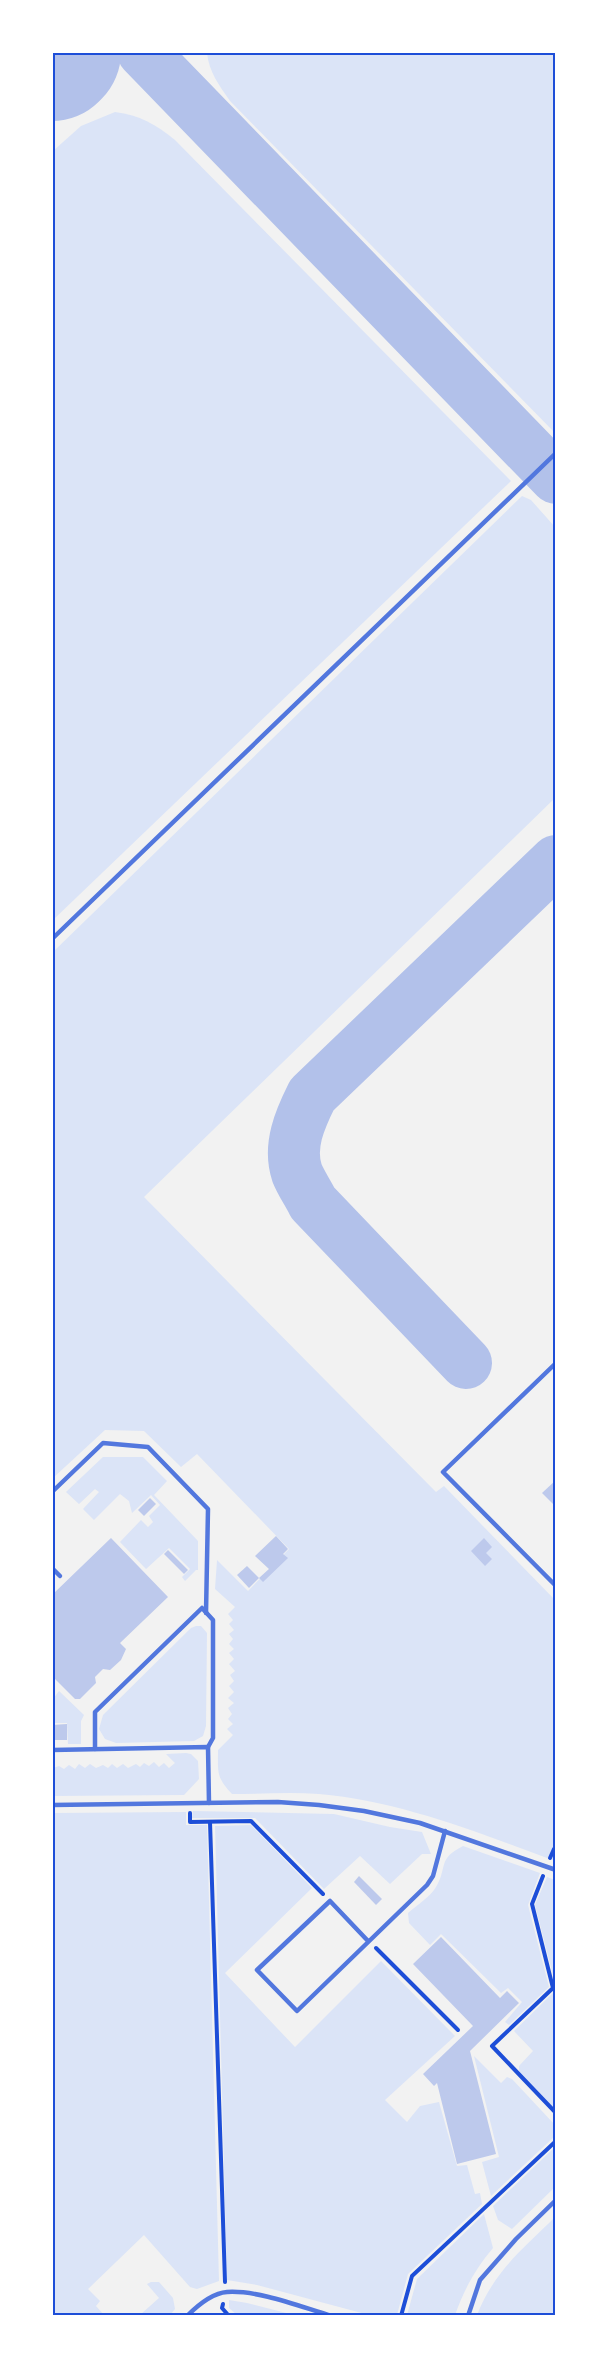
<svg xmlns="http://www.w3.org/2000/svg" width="608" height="2368" viewBox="0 0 608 2368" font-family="'Public Sans',sans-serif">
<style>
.green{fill:#dbe4f7}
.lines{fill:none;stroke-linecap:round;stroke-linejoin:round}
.taxiway{stroke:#b2c1ea;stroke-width:52}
.runway{stroke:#b2c1ea;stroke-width:132}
.building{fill:#bdc9ec}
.path{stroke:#1d4ed8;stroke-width:4}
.service{stroke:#5277de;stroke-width:4.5}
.neatline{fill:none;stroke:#1d4ed8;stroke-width:2}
</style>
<rect width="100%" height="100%" fill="#f2f2f2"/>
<!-- green -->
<g class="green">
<path d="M207,53H555V433L230,101C219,85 209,72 207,53Z"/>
<path d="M115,112C140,115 155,124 175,140L511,481L53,920V151L81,126Z"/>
<path d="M522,496L531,500L555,527V798L144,1197L436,1492L444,1486L555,1600V1861C480,1833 400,1801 319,1794C290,1792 261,1794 232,1794C216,1777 218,1772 218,1750L233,1735L227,1729L233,1724L228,1719L232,1714L228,1708L234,1703L228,1698L234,1692L229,1686L234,1681L230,1675L235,1671L229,1664L234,1659L229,1653L234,1649L229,1644L233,1639L229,1634L234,1630L229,1624L233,1620L228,1614L235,1607L215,1589L217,1560L248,1591L289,1549L197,1454L181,1467L144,1431L105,1430L53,1478V952Z"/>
<polygon points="103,1457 143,1457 167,1481 154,1495 198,1541 198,1570 196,1570 185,1581 182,1577 190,1569 169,1548 146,1569 120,1542 141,1520 148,1527 153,1522 149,1516 160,1505 151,1495 132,1513 129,1501 120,1494 94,1520 83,1509 99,1492 95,1489 79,1504 66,1492"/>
<polygon points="196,1626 201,1626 207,1633 206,1726 203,1736 194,1741 116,1743 105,1739 99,1729 103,1715 191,1628"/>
<polygon points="59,1691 84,1715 81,1721 81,1744 68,1744 67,1723 53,1723 53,1699"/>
<polygon points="186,1753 191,1754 198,1761 199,1779 184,1795 53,1796 53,1768 59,1766 64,1769 69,1765 75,1769 79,1764 85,1768 90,1764 96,1768 103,1765 108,1768 112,1764 117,1768 123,1764 128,1768 136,1764 140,1767 144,1763 149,1766 154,1762 159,1767 164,1763 169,1768 175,1763 166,1754"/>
<polygon points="193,1811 334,1814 390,1827 422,1832 431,1854 422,1854 390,1884 360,1856 324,1889 255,1818 192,1818"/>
<polygon points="186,1812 186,1825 207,1825 219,2281 197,2289 190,2287 144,2235 88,2289 100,2301 96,2306 104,2315 53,2315 53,1813"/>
<polygon points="251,1825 312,1888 225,1973 295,2047 381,1961 455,2036 385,2100 407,2122 420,2106 439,2102 457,2166 467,2165 475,2194 480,2193 482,2204 408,2274 397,2315 369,2315 257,2285 227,2280 215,1826"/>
<path d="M463,1846L540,1873L528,1905L549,1987L509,2025L505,2022L522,2002L508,1988L501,1993L441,1934L430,1945L409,1923L408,1913C417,1905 430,1897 436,1887C448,1867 437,1859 463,1846Z"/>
<polygon points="547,1877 555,1880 555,1983 535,1905"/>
<polygon points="555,1991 555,2109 519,2071 519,2066 533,2051 514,2031"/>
<polygon points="474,2056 501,2083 507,2077 512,2079 555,2125 555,2136 491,2196 482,2162 499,2157"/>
<polygon points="555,2147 555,2187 512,2229 498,2220 493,2206"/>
<path d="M484,2214L493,2248C475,2269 464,2290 455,2315H407L417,2279Z"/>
<path d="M555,2217V2315H477C495,2270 522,2250 555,2217Z"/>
<polygon points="151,2282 159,2282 173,2298 175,2309 170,2315 140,2315 159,2298 147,2284"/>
<polygon points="229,2300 247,2303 294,2315 237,2315 229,2308"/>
</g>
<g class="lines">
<!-- taxiway -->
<g class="taxiway">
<polyline points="143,52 556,478"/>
<polyline points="52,58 70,52"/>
<path d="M466,1363L313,1203C308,1193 301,1183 297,1173C288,1146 300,1119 312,1095L556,861"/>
</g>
<!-- runway -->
<polyline class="runway" points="52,55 55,52"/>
</g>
<!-- building -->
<g class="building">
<polygon points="556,1480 556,1507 542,1493"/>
<polygon points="150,1498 156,1504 144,1516 138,1510"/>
<polygon points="276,1536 288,1549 283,1554 288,1558 263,1582 259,1578 269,1569 255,1556"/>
<polygon points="111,1538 168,1597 120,1643 126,1649 121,1660 110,1670 103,1669 95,1677 96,1683 80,1699 75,1699 52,1676 52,1595"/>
<polygon points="484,1538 492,1547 486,1553 492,1559 485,1566 471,1551"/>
<polygon points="168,1550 188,1570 184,1574 164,1554"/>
<polygon points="247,1566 259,1578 249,1588 237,1575"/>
<polygon points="67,1724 67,1740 52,1740 52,1725"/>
<polygon points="359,1876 382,1899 376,1905 354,1882"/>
<polygon points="441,1937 500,1998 507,1991 519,2003 470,2051 496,2154 457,2164 437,2083 434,2086 423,2074 473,2026 413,1964"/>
</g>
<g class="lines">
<!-- path -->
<g class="path">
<polyline points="190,1813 190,1822 251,1821 323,1894"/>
<polyline points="210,1822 225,2282"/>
<polyline points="550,1858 554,1849 556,1850"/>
<polyline points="543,1876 532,1904 553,1988 492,2046 556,2113"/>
<polyline points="376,1948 458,2030"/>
<polyline points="223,2304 222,2308 229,2316"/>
<polyline points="401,2316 412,2276 556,2141"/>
</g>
<!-- service -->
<g class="service">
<polyline points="52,939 556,453"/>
<polyline points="556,1363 443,1472 556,1586"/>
<polyline points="52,1492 103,1443 148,1447 208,1509 206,1613"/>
<polyline points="52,1568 60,1576"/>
<polyline points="95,1749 95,1712 202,1608 213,1620 213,1738 208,1747"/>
<polyline points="52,1750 208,1747 209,1803"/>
<polyline points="52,1805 278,1802 319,1805 364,1811 420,1823 556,1870"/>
<polyline points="368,1941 330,1901 257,1970 297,2011 427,1885 433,1876 445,1831"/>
<path d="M187,2316C197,2306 213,2293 227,2292C259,2290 301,2307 332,2316"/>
<polyline points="468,2316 480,2280 516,2239 556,2200"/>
</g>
</g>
<!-- border -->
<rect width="608" height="2368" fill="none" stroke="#ffffff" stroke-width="108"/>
<rect x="54" y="54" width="500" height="2260" class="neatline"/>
</svg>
